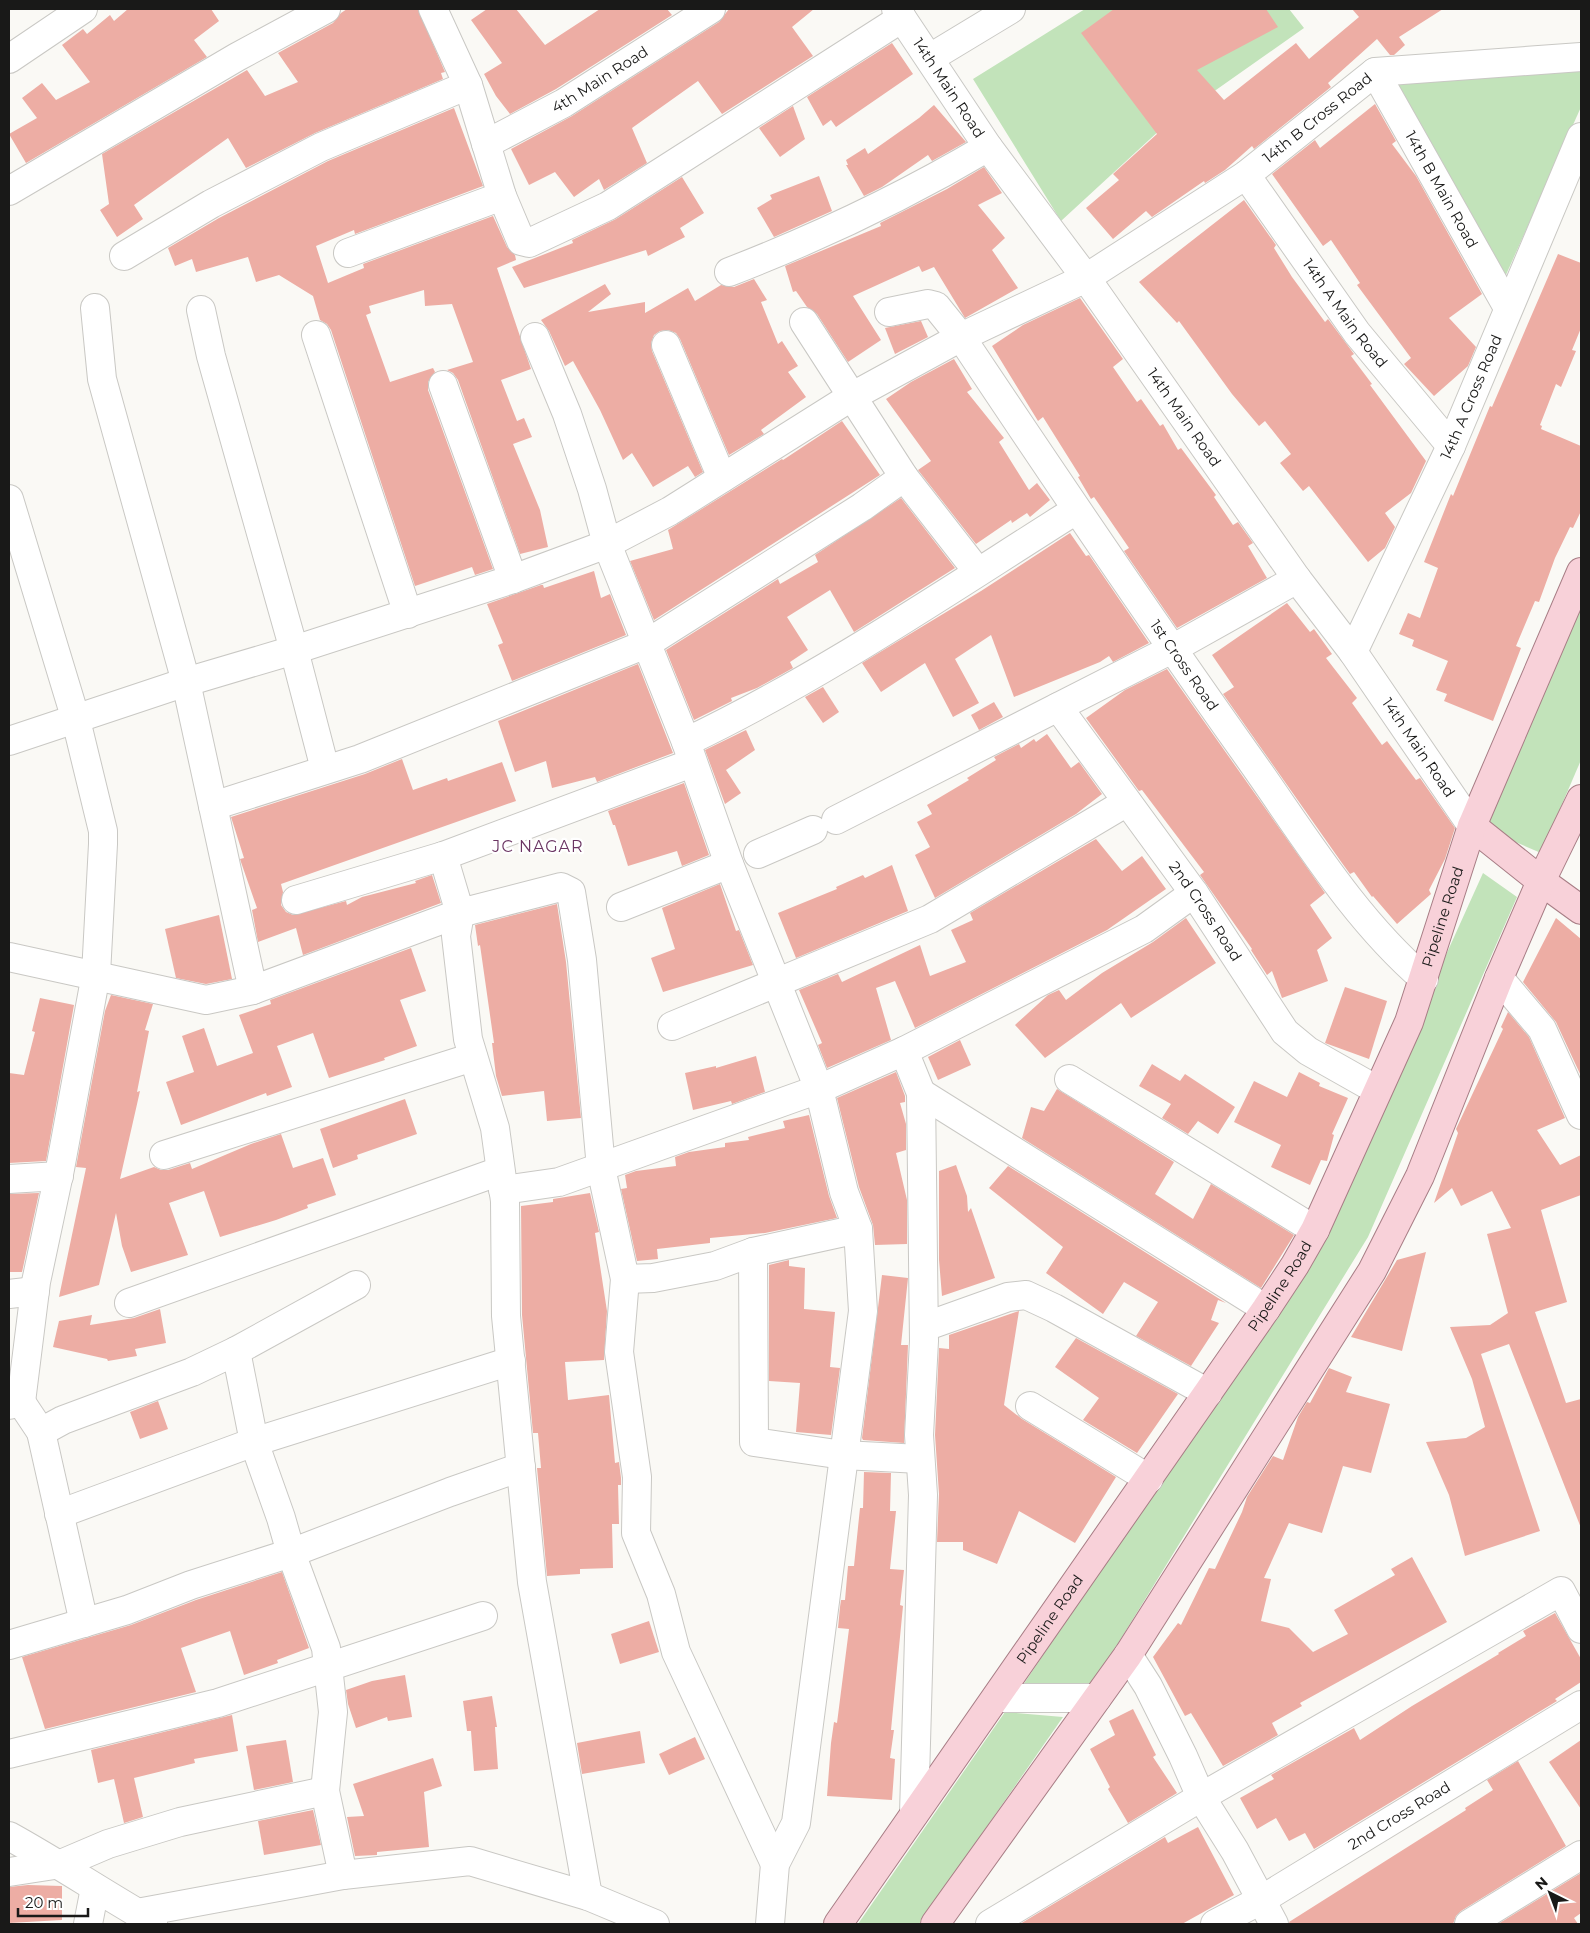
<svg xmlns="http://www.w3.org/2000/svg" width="1590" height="1933" viewBox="0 0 1590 1933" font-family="Montserrat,sans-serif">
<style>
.green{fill:#c2e3ba}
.building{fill:#edada4}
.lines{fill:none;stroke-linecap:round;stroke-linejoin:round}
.minor-casing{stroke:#c9c8c4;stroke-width:30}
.major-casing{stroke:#a77d85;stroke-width:30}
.minor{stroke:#fff;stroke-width:28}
.major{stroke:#f8d1d9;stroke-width:28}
.labels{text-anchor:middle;stroke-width:4.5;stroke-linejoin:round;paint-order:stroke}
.street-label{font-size:15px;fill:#191918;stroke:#fff}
.neighbourhood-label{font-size:16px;letter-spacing:1px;fill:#6b3563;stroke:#fff}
</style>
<rect width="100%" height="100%" fill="#faf9f5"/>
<!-- green -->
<g class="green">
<polygon points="1085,9 1289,9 1304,28 1162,128 1061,221 973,79"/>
<polygon points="1581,66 1581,107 1505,277 1393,83"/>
<polygon points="1581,596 1581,760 1541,853 1481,827"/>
<polygon points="1483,873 1517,897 1368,1237 1093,1684 1023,1685 1309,1258"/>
<polygon points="1005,1712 1063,1717 919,1924 858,1924"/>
</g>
<!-- building -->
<g class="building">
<polygon points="128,9 211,9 219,21 194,40 207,57 26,163 9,134 37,118 22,98 42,83 56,100 90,82 62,45 83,29 87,34 110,15 114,21"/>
<polygon points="347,9 418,9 445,72 441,73 443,79 315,133 246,168 228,138 134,205 143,219 117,237 100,210 109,204 102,154 247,70 265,96 298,82 278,53 333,23 341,13"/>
<polygon points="487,9 516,9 545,45 600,9 667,9 672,15 556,89 510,114 496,96 484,74 502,63 471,20"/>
<polygon points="729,9 814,9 792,27 813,56 722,114 698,81 632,128 647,163 604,190 599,179 574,197 555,172 529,185 511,149 572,116 719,22"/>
<polygon points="1114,9 1266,9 1278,27 1197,70 1224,100 1296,43 1309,59 1359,17 1352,9 1443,9 1399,37 1405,45 1394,55 1390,55 1377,39 1328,83 1331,87 1254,149 1252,146 1225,170 1205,183 1204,181 1152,217 1146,211 1113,239 1086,208 1119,180 1113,174 1157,134 1081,33"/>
<polygon points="892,43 913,74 836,127 831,120 823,126 807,97"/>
<polygon points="1375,104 1396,141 1392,144 1416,176 1482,294 1449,318 1476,347 1468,366 1434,396 1404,364 1411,358 1357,285 1360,283 1331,240 1323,246 1272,174 1315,140 1320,148"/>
<polygon points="934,105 966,142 932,161 928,155 882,187 864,196 846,165 848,165 846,160 865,148 868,154 919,118"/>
<polygon points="793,106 805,139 780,157 759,128"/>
<polygon points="454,108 483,186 355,234 354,230 316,246 328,283 364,268 363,264 493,216 507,247 515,255 516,260 497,268 531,369 501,380 517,421 524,418 532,437 513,444 540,510 548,547 520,554 458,380 453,373 447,370 473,362 452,304 425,306 424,290 369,306 371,313 366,315 390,382 433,368 435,372 428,382 428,390 493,569 475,575 472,567 415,586 331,330 327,324 320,320 313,296 279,275 256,282 248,257 196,272 192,259 175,266 168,248 219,218 328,161"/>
<polygon points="984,167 1002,193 978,205 1005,238 992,250 1018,288 965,318 934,267 922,272 919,266 853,296 881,340 848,362 817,314 807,307 796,291 793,292 785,266 881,226 880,223 947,189"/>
<polygon points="819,176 832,211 774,237 757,208 772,199 770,195"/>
<polygon points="682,177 704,213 680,228 685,237 648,256 646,250 524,288 512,267 573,243 572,240 616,219"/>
<polygon points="1244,200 1276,245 1274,248 1292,277 1325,322 1328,319 1354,354 1351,356 1372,384 1370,385 1426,461 1411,493 1385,513 1395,527 1385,548 1368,562 1309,486 1303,491 1280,463 1291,454 1265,421 1259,426 1232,394 1179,321 1177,323 1139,282"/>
<polygon points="1558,254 1581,263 1581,328 1572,350 1576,351 1561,387 1556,384 1540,425 1542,426 1541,429 1581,446 1581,511 1573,528 1570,527 1555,558 1539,602 1535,601 1516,646 1521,648 1493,721 1444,701 1447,694 1436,690 1448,661 1412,646 1414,640 1399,634 1408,613 1420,618 1438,568 1424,562 1451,494 1453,496 1490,406 1492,407"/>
<polygon points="754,279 767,300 761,302 778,344 782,341 798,366 788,372 806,397 761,430 764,434 729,455 680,339 676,333 668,330 660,331 654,335 651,343 652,351 703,472 695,477 688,466 653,487 632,453 623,460 600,410 573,361 565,366 549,331 541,320 605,284 611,294 588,312 645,302 645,313 688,288 695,301 721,285 734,287"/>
<polygon points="1080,298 1123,359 1113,367 1137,402 1141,399 1160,426 1163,424 1178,450 1181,448 1216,495 1214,497 1233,525 1238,522 1253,543 1248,546 1267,578 1177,628 1124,551 1129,548 1094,497 1091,499 1078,477 1080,476 1043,417 1038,421 992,346 1023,325"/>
<polygon points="921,321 928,337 895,354 885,328"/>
<polygon points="954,359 972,389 967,392 1004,438 999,442 1029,490 1037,483 1050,500 1030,517 1027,513 1012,523 1011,520 976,544 918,470 931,461 886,399 911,382"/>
<polygon points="842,421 880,475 654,620 630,561 673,549 668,530 782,459 783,460"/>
<polygon points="901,498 955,568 854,632 830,590 787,617 808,650 790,662 793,668 757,688 731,698 732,701 694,720 666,650 778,579 780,584 818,562 815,555"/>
<polygon points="1070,533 1086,556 1089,555 1149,643 1113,662 1109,656 1100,662 1014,697 991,635 955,659 979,703 953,717 925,663 881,692 862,663 981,591"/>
<polygon points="594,571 601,598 610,594 626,635 512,681 498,645 503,643 487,604 541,585 543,585 544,588"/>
<polygon points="1287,603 1310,632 1314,629 1332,654 1326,658 1357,698 1352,703 1382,745 1387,741 1416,780 1420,778 1455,828 1445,859 1429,890 1431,894 1397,924 1373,896 1372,897 1354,872 1350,874 1342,863 1223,694 1234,687 1212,655"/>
<polygon points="638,664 673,753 597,782 595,777 552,788 546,761 515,772 498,721"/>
<polygon points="1167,669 1325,893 1310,905 1332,938 1317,950 1328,981 1282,998 1272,971 1267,975 1251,950 1252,949 1200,875 1204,872 1142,790 1139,791 1086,718 1125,690"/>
<polygon points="823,687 839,712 823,723 805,697"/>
<polygon points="994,702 1003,717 979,730 971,715"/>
<polygon points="746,730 755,750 726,770 741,793 725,804 705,750"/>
<polygon points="1047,734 1071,768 1079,762 1102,794 1076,814 935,898 915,855 930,847 917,822 932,814 927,805 969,780 967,778 996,760 994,757 1019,744 1021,748 1034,739 1036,742"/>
<polygon points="402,759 413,790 447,778 448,781 502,762 516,801 281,884 283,892 281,905 286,912 293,915 346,901 347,905 362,897 416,883 415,881 432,875 441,903 303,955 296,928 258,942 252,910 257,908 242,865 240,859 244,858 231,817 365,774"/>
<polygon points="684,783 709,855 682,866 677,851 628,866 615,825 613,825 608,811"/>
<polygon points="1096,839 1122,871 1142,856 1166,889 1107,930 915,1028 895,981 876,988 891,1040 827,1068 818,1045 822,1043 799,990 838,974 842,982 920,945 930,976 966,962 951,930 973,920 970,913"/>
<polygon points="892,865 908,911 796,958 778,913 837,889 836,887 863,875 865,878"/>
<polygon points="720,884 736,931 739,930 753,965 663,992 651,958 675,949 662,908"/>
<polygon points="557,904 566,962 581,1118 547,1121 544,1091 502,1096 496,1076 492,1043 494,1043 480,945 478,946 475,925"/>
<polygon points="219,915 232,979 206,984 176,978 165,929"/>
<polygon points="1186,918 1216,963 1131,1018 1121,1003 1045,1058 1015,1025 1048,995 1059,990 1066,1000 1102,973 1153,942"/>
<polygon points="1556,918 1581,939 1581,1076 1556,1022 1523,982"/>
<polygon points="411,948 426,991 400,1000 417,1046 384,1058 385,1060 329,1078 313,1033 277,1046 292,1087 267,1096 266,1093 181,1125 166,1082 194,1072 182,1036 204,1028 217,1066 253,1053 239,1015 271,1004 270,1000"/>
<polygon points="1345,987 1387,1001 1369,1059 1325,1043"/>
<polygon points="111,995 153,1004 145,1030 149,1031 137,1092 140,1091 120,1179 154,1167 161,1170 168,1170 190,1163 192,1169 251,1144 281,1134 293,1168 323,1158 336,1195 307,1205 308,1208 276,1220 220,1237 204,1191 169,1203 188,1255 131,1272 122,1246 116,1213 99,1285 59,1297 86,1168 76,1167 105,1011"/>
<polygon points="40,998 74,1005 46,1161 9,1163 9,1073 24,1075 35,1032 32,1031"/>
<polygon points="1508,1012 1529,1037 1565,1118 1537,1130 1560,1165 1581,1155 1581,1195 1541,1210 1567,1302 1535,1312 1566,1403 1581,1399 1581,1528 1509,1344 1481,1354 1540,1531 1465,1556 1449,1495 1426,1442 1466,1438 1485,1427 1472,1379 1450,1327 1490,1325 1508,1313 1487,1234 1511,1228 1492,1191 1461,1206 1452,1188 1434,1203 1458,1133 1456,1129 1503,1029 1501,1027"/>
<polygon points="960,1040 971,1065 938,1080 928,1057"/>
<polygon points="756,1056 765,1092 732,1104 731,1101 693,1110 685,1073 716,1066 716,1068"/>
<polygon points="1152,1064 1180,1081 1185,1074 1235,1107 1218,1134 1198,1121 1188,1134 1162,1118 1171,1104 1139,1086"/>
<polygon points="896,1072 905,1096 905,1102 900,1103 906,1124 906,1150 896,1153 907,1200 907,1244 875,1245 873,1225 859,1187 837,1098"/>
<polygon points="1299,1072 1320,1083 1319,1086 1348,1098 1332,1134 1334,1135 1327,1161 1321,1160 1310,1185 1271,1167 1281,1145 1234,1122 1254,1081 1287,1097"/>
<polygon points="1057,1089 1174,1162 1155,1194 1193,1219 1211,1184 1294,1235 1261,1288 1022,1138 1031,1107 1044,1111"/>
<polygon points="405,1099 417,1134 357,1155 358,1159 333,1168 320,1129"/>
<polygon points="809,1115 829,1196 837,1218 765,1233 710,1238 710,1243 657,1249 658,1259 637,1261 621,1189 627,1188 625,1175 636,1171 676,1166 675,1157 689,1152 725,1147 725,1143 749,1140 748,1137 785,1128 783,1121"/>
<polygon points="956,1165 967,1196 968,1212 971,1208 995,1278 942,1296 939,1260 939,1171"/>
<polygon points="1008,1166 1226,1303 1218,1300 1211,1320 1219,1323 1191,1366 1136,1336 1158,1302 1124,1282 1103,1314 1046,1273 1063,1247 989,1188"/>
<polygon points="39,1193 22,1272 9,1272 9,1194"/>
<polygon points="590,1193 599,1232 595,1233 607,1311 604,1360 565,1362 568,1400 609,1395 615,1463 619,1462 621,1478 621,1485 618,1485 619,1524 612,1524 613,1568 580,1569 580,1574 547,1576 537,1468 541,1468 538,1433 533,1433 522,1315 521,1206 553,1202 553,1199"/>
<polygon points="1426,1252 1402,1351 1351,1337 1397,1260"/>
<polygon points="789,1260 789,1266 805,1268 804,1309 835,1312 830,1367 840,1368 831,1435 796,1432 800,1383 769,1381 769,1265"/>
<polygon points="882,1275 908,1278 901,1345 908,1345 904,1443 863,1440 862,1438"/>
<polygon points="160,1309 166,1343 135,1349 137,1356 108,1361 107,1359 53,1347 59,1321 92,1315 90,1325 134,1318"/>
<polygon points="1019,1311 1004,1405 1022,1419 1116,1477 1075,1543 1019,1511 997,1564 963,1550 963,1542 937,1542 939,1494 935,1435 939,1348 949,1349 949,1335"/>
<polygon points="1076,1338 1178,1394 1137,1453 1083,1420 1099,1398 1055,1367"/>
<polygon points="1329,1368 1352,1377 1346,1392 1390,1404 1371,1473 1343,1466 1322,1533 1289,1523 1264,1578 1271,1579 1261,1621 1289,1628 1313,1652 1348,1634 1334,1610 1395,1575 1391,1569 1412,1557 1447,1622 1300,1703 1302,1706 1272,1723 1278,1735 1223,1766 1191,1713 1185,1716 1153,1657 1178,1623 1181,1625 1209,1568 1215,1569 1242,1512 1247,1497 1273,1456 1283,1460 1298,1417 1307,1402 1310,1403"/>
<polygon points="158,1401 168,1429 140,1439 130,1412"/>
<polygon points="864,1472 891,1473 890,1511 896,1511 890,1569 904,1570 900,1605 903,1606 891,1730 894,1730 890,1758 895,1759 892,1800 827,1796 831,1743 834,1722 837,1723 849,1629 838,1628 840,1607 841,1600 845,1600 848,1566 854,1566 860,1508 863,1508"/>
<polygon points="282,1572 309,1648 277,1660 278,1663 244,1675 230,1631 181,1648 196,1692 45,1729 22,1657 131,1625 196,1600"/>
<polygon points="1555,1613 1581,1659 1581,1682 1555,1699 1557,1701 1314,1849 1305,1833 1289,1841 1276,1818 1257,1829 1240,1798 1274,1779 1271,1775 1354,1728 1360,1740 1412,1706 1499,1654 1498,1653 1526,1636 1523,1631"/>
<polygon points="649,1621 659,1652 620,1664 611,1634"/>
<polygon points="405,1675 412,1717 388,1721 387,1717 356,1728 348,1704 346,1690 372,1681"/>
<polygon points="492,1696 497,1727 495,1727 498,1769 474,1771 471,1731 467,1731 463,1701"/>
<polygon points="1133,1709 1156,1755 1153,1757 1177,1793 1128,1823 1108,1789 1110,1787 1090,1749 1115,1735 1109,1721"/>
<polygon points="232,1715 238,1751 194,1759 195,1763 134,1778 143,1817 124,1823 114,1779 98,1783 91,1750"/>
<polygon points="640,1731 645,1763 582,1774 577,1743"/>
<polygon points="695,1737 705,1759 669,1775 659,1754"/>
<polygon points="286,1740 293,1782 254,1790 246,1746"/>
<polygon points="1581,1740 1581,1809 1549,1762"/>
<polygon points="433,1758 442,1786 424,1792 429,1847 377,1852 377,1855 355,1856 347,1817 364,1816 353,1784"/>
<polygon points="1518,1761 1566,1846 1461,1911 1456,1916 1453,1924 1290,1924 1289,1922 1466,1810 1465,1808 1493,1790 1487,1780"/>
<polygon points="313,1810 321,1845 264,1855 258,1821"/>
<polygon points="1198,1827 1234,1895 1182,1924 1020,1924 1165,1837 1168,1843"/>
<polygon points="1581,1873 1581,1913 1574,1918 1578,1924 1498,1924"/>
<polygon points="28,1885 62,1886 62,1920 9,1923 9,1887"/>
</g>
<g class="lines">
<!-- minor casing -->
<g class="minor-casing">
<g id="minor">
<polyline points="433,9 468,85 502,196 521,241 529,243 608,206 902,18"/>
<path id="s1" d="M896,9L988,147L1086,278L1297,579L1353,652L1472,826"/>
<polyline points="930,58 1011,9"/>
<polyline points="9,59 83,9"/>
<path id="s2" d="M1375,72L1508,308"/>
<path id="s3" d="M486,144L564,103L711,9"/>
<path id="s4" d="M1246,175L1357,333L1451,446"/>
<polyline points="9,191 237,57 326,9"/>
<polyline points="348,253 502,196"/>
<polyline points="124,256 211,204 321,147 468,85"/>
<path d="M729,272C822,236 902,198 988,147"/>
<polyline points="95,308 102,379 186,682 253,990 460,913 456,936 468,1039 495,1128 505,1201 506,1316 532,1582 588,1896"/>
<polyline points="201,310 211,356 294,650 325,769"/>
<path id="s5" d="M889,312L928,304L936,306L961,337C1055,478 1149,617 1247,755C1302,832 1352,917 1424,979"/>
<polyline points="316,335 408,614"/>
<polyline points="535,337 567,414 592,489 607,544 686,742 729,864 819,1089 844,1192 858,1229 863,1311 796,1823 775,1864 770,1924"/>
<polyline points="666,345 722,478"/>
<polyline points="443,385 513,579"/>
<polyline points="904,477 978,572"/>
<polyline points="9,499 76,720 103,831 103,844 96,974 60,1169 36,1282 21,1402"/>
<path id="s6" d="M1353,652L1451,446L1581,137"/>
<path id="s7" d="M1058,707L1194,893L1285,1032L1308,1051L1377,1090"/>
<path id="s8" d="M9,741L186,682L294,650L513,579L607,544L670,511L851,397L961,337L1086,278L1246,175L1375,72L1581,57"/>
<path d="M686,742C822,677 949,590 1076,510"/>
<polyline points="213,806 360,759 646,644 862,507 904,477 804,322"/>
<polyline points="836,820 1172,649 1297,579"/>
<polyline points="758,854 813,830"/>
<polyline points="443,856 460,913 561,887 571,892 582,960 601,1168 625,1279 619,1352 637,1477 636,1533 661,1594 676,1652 775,1864"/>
<polyline points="296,900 443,856 692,763"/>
<polyline points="621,907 729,864"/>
<polyline points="9,957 206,1000 253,990"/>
<polyline points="1499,978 1542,1029 1581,1115"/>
<polyline points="672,1026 930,919 1127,802"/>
<polyline points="904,1051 921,1093 924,1341 919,1435 923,1495 914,1814"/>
<polyline points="1069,1079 1315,1230"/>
<polyline points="921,1093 1266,1309"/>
<polyline points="164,1155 473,1057"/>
<polyline points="9,1179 59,1176"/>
<polyline points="503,1190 559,1182 819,1089 904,1051 1144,929 1194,893"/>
<polyline points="753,1252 754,1442 843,1455 920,1459"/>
<polyline points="625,1279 653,1278 715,1266 753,1252 858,1229"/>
<polyline points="9,1294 35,1291"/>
<polyline points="129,1303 500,1171"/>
<polyline points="924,1327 1008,1297 1026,1295 1054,1308 1208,1393"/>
<polyline points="236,1351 356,1285"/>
<polyline points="9,1405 21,1402 41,1432 63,1420 192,1372 236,1351 254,1442 281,1518 291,1553 326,1648 333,1712 325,1791 343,1875"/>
<polyline points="1030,1406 1149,1479"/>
<polyline points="41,1432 84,1623"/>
<polyline points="59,1514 254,1442 511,1361"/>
<polyline points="9,1645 127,1610 191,1585 291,1553 450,1492 521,1467"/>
<polyline points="1128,1655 1148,1686 1183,1756 1201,1797 1235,1851 1274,1924"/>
<polyline points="996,1698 1097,1698"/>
<polyline points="9,1754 218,1703 483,1616"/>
<path d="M9,1836C58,1863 104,1894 153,1922"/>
<polyline points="9,1872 61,1864 108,1844 180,1822 325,1791"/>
<polyline points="137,1913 343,1875 470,1861 588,1896 655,1924"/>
<polyline points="88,1924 95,1888"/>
<polyline points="990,1924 1201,1797 1561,1591 1581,1629"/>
<path id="s9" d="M1215,1924L1261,1900L1581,1705"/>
<polyline points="1469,1924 1581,1855"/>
</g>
</g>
<!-- major casing -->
<g class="major-casing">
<g id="major">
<polyline points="1472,826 1541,881 1581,910"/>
<path id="s10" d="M838,1924L1266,1309L1295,1265L1315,1230L1409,1022L1472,826L1581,572"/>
<polyline points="935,1924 1128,1655 1372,1271 1420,1176 1499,978 1541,881 1581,799"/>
</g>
</g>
<!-- minor -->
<use href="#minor" class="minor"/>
<!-- major -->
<use href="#major" class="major"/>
</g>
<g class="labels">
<!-- street labels -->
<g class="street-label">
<text dy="5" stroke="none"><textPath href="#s3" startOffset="131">4th Main Road</textPath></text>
<text dy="5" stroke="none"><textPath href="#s1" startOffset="95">14th Main Road</textPath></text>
<text dy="5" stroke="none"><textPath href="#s8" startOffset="1460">14th B Cross Road</textPath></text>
<text dy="5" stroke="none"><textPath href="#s2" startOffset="135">14th B Main Road</textPath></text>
<text dy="5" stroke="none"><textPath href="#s4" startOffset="170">14th A Main Road</textPath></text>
<text dy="5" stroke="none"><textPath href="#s6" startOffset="281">14th A Cross Road</textPath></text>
<text dy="5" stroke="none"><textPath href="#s1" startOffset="500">14th Main Road</textPath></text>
<text dy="5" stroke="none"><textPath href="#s5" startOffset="485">1st Cross Road</textPath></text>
<text dy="5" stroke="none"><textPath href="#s1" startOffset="905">14th Main Road</textPath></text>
<text dy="5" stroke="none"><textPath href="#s7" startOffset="252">2nd Cross Road</textPath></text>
<text dy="5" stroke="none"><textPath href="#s10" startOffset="1181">Pipeline Road</textPath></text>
<text dy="5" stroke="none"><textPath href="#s10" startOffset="776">Pipeline Road</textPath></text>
<text dy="5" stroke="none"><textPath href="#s10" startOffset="371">Pipeline Road</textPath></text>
<text dy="5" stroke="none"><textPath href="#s9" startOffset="214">2nd Cross Road</textPath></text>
</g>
<!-- neighbourhood labels -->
<g class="neighbourhood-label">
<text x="538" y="852">JC NAGAR</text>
</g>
</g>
<!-- border -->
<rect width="1590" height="1933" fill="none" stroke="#191918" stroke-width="20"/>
<!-- north arrow -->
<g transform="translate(1550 1893) rotate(318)" stroke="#ffffff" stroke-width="4" paint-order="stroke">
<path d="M0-4L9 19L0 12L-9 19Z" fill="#191918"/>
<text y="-8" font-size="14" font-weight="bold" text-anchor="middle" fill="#191918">N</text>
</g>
<!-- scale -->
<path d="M18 1908v8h70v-8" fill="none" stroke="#191918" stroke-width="2.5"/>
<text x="25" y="1908" font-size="15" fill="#191918" stroke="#ffffff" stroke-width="4" paint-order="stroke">20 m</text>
</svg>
